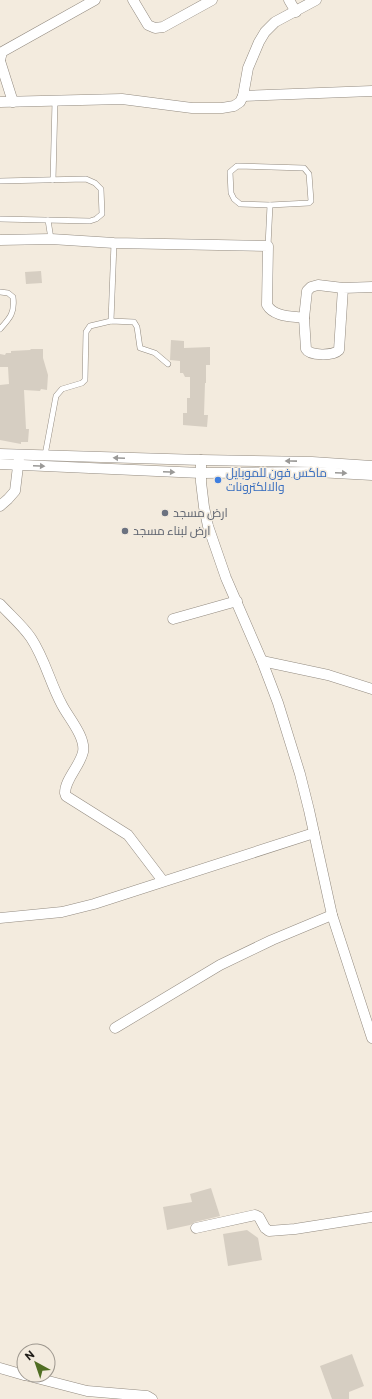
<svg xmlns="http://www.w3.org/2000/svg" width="372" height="1399" viewBox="0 0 372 1399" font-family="Commissioner,Cairo,sans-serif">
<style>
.building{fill:#d6cec2}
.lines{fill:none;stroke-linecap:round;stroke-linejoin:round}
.lane-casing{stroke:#938b80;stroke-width:6}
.street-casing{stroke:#938b80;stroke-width:11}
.lane{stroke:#fff;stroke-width:5}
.street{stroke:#fff;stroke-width:10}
.oneway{fill:#9a9997}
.shop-dot{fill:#3f7fe0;stroke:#f3ebde;stroke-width:1.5}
.worship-dot{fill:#6b7280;stroke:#f3ebde;stroke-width:1.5}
.labels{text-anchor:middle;stroke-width:3;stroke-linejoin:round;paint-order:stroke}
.shop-label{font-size:12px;fill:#366cbe;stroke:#f3ebde;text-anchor:start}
.worship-label{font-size:12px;fill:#5b616d;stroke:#f3ebde;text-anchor:start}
</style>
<rect width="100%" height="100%" fill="#f3ebde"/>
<!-- building -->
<g class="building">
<polygon points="41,271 42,283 26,284 25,272"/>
<polygon points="171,340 184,341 184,348 210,347 210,365 206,365 206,383 205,383 204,415 208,415 207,427 183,425 183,413 187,413 187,398 190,398 190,377 185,377 183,373 180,373 180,361 170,360"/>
<polygon points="31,349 43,349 43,358 48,375 47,390 41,389 40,391 24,390 26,429 29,429 28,442 21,442 21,444 0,440 0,385 9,384 8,367 0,367 0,354 5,355 6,353 11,353 11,351 30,350"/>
<polygon points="211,1188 220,1216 195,1222 190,1225 167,1230 163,1207 192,1202 190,1194"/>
<polygon points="247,1230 258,1238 262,1260 228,1266 223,1234"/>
<polygon points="352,1354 364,1386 349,1392 349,1399 332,1399 320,1366"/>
</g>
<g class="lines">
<!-- lane casing -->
<g class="lane-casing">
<g id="lane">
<polygon points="237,166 304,168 309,174 311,201 309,203 270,205 240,204 234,199 231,193 230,172"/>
<polyline points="53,180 55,101"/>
<polyline points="0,181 86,179 95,183 101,189 102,214 96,219 90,221 0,219"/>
<polyline points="48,220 51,239"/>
<polyline points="268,246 270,205"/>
<path d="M0,292L8,293L13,297C15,313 10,318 0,329"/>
<polyline points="111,321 114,243"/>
<polyline points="45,455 56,396 62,389 82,383 85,380 86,332 90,326 111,321 134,322 137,327 140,348 155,353 168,364"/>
</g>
</g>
<!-- street casing -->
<g class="street-casing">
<g id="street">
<polyline points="133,0 148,25 155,28 163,27 212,0"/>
<polyline points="289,0 296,12"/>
<polyline points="0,60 2,52 95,0"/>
<polyline points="0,61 13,102"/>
<polyline points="243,96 372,91"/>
<polyline points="0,102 122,99 192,108 222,108 234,106 240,102 243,96 248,68 259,42 265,32 275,22 316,0"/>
<path d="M0,240L51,239L114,243L268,246L267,305C274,317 291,316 304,318"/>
<path d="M343,288L339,350C333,356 310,356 306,349L304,318L307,291L311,287L318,285L343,288L372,287"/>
<polyline points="0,454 201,460 312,462 372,466"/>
<polyline points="201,460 201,482 204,507 208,526 226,578 262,661 278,703 300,774 309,810 332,915 372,1038"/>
<polyline points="0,464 201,473 317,472 372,475"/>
<polyline points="0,506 8,499 15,491 19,458"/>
<path d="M0,604C10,615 23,626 31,638C45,659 50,683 62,705C68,717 86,737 83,752C80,766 65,779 65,793L66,796L128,835L163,881"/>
<polyline points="173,619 237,601"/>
<polyline points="262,661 328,675 372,689"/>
<polyline points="0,918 62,912 94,904 314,833"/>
<polyline points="115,1028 220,965 272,940 332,915"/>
<polyline points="196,1228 255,1215 259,1217 265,1228 269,1231 295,1229 372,1217"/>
<polyline points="0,1368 24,1375"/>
<polyline points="25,1375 87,1391 147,1396 152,1399"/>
</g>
</g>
<!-- lane -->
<use href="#lane" class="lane"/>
<!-- street -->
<use href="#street" class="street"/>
</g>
<!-- one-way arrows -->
<defs><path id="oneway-solid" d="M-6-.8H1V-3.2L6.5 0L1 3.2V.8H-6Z"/></defs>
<g class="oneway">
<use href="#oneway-solid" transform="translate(119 458) rotate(-178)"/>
<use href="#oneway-solid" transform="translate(291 461) rotate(-179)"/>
<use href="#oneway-solid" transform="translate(39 466) rotate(3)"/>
<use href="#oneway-solid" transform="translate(169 472) rotate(3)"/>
<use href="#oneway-solid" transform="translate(341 473) rotate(3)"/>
</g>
<!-- markers -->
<circle class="shop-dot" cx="218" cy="480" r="4"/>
<g class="worship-dot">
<circle cx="165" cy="513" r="4"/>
<circle cx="125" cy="531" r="4"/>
</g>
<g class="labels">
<!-- shop labels -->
<g class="shop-label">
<text x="226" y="477">ماكس فون للموبايل<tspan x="226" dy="14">والالكترونات</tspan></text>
</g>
<!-- worship labels -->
<g class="worship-label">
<text x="173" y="517">ارض مسجد</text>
<text x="133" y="535">ارض لبناء مسجد</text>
</g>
</g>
<!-- north arrow -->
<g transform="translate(36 1363) rotate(320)"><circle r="19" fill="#f3ebde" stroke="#9e988f"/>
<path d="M0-3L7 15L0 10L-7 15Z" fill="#506e23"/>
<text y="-6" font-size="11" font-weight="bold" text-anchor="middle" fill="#1f1c18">N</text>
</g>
</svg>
